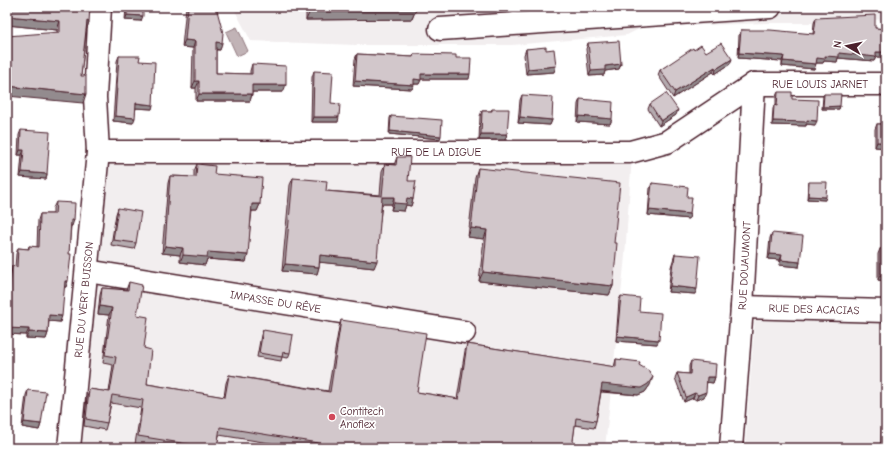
<svg xmlns="http://www.w3.org/2000/svg" width="893" height="455" viewBox="0 0 893 455" font-family="'Comic Neue',sans-serif">
<style>
.built{fill:#f2eeef}
.water{fill:#c1b3b6;stroke:#91787e}
.lines{fill:none;stroke-linecap:round;stroke-linejoin:round}
.minor-casing{stroke:#4a1f2b;stroke-width:25}
.minor{stroke:#fff;stroke-width:22}
.wall{fill:#b5abaf;stroke:#4a1f2b}
.shaded-wall{fill:#938b8e;stroke:#4a1f2b}
.building{fill:#d2c7cb;stroke:#4a1f2b}
.poi-dot{fill:#d1495b;stroke:#fff;stroke-width:1.5}
.labels{text-anchor:middle;stroke-width:3.5;stroke-linejoin:round;paint-order:stroke}
.street-label{font-size:11px;fill:#4a1f2b;stroke:#fff}
.poi-label{font-size:11px;fill:#4a1f2b;stroke:#fff;text-anchor:start}
</style>
<rect width="100%" height="100%" fill="#fff"/>
<filter id="ink" filterUnits="userSpaceOnUse"><feTurbulence type="fractalNoise" baseFrequency=".025" numOctaves="2"/><feDisplacementMap in="SourceGraphic" scale="8" xChannelSelector="R" yChannelSelector="G"/><feConvolveMatrix kernelMatrix="1 2 1 2 8 2 1 2 1" color-interpolation-filters="sRGB"/></filter>
<g filter="url(#ink)">
<!-- built -->
<g class="built">
<polygon points="233,7 886,7 886,19 829,23 768,23 643,27 627,35 512,45 356,45 251,41"/>
<polygon points="100,152 632,155 625,256 605,448 67,448"/>
<polygon points="755,316 886,321 886,448 745,448"/>
</g>
<!-- water -->
<polygon class="water" points="237,27 248,51 237,56 226,32"/>
<g class="lines">
<!-- minor casing -->
<g class="minor-casing">
<g id="minor">
<polyline points="440,29 770,7"/>
<path id="s1" d="M754,84H886"/>
<path id="s2" d="M98,152H630L667,142L754,84"/>
<path id="s3" d="M87,271L464,332"/>
<path id="s4" d="M742,307L886,311"/>
<path id="s5" d="M69,448L98,152L95,97L100,7"/>
<path id="s6" d="M731,448L742,307L754,84"/>
</g>
</g>
<!-- minor -->
<use href="#minor" class="minor"/>
</g>
<!-- wall -->
<g class="wall">
<polygon points="7,7 89,22 86,31 81,76 83,103 57,32 57,30 7,25"/>
<polygon points="126,7 143,7 141,21 125,20"/>
<polygon points="186,7 216,7 220,50 216,50 216,73 250,74 250,71 252,64 283,92 252,92 252,94 250,101 196,101 196,88 192,88 193,48 182,47"/>
<polygon points="306,7 416,7 416,9 412,19 306,20"/>
<polygon points="816,18 875,28 886,29 886,57 876,57 874,61 838,58 837,62 824,61 823,63 816,63 814,69 782,66 782,61 738,58 739,35 741,30 813,34 814,23"/>
<polygon points="588,43 621,64 619,69 605,71 604,75 589,76 586,49"/>
<polygon points="526,49 546,50 554,72 526,74 524,55"/>
<polygon points="694,50 706,52 730,64 715,74 713,72 673,98 658,75 660,70"/>
<polygon points="357,54 413,57 414,54 456,58 469,79 421,79 419,84 414,84 412,89 353,86 355,59"/>
<polygon points="119,56 139,61 152,109 136,108 133,123 113,121 117,61"/>
<polygon points="314,71 331,103 338,122 311,122 312,77"/>
<polygon points="778,92 792,99 815,125 806,124 806,126 772,125 773,109 774,105 776,105 776,96"/>
<polygon points="824,94 840,106 839,109 822,109 823,96"/>
<polygon points="522,95 552,120 550,125 518,123 520,100"/>
<polygon points="580,99 612,119 610,124 577,122 578,104"/>
<polygon points="650,104 676,115 659,126 648,109"/>
<polygon points="492,109 507,134 505,140 479,140 480,116 482,111 491,111"/>
<polygon points="391,116 440,139 389,134 390,118"/>
<polygon points="877,124 886,124 886,148 875,147 875,129"/>
<polygon points="21,130 47,174 46,179 20,177 22,155 18,155 19,135"/>
<polygon points="397,157 408,181 413,199 411,206 406,205 404,211 391,210 392,204 382,204 374,268 320,262 317,274 282,271 290,185 293,178 326,191 380,195 382,171 385,164 394,165"/>
<polygon points="197,164 214,174 260,204 257,211 252,211 246,262 207,259 205,265 180,262 180,255 162,253 168,183 170,176 194,177 194,171"/>
<polygon points="478,168 614,243 613,286 609,295 479,281 484,239 468,237 475,177"/>
<polygon points="809,182 825,200 807,199 808,185"/>
<polygon points="652,183 687,197 689,219 648,215 650,188"/>
<polygon points="56,202 72,226 71,226 66,287 64,287 60,322 49,321 48,333 46,339 26,338 26,335 7,334 7,296 10,272 12,266 15,267 16,254 18,248 28,249 29,246 37,247 38,220 40,214 53,214 53,208"/>
<polygon points="118,208 136,243 134,249 111,245 116,214"/>
<polygon points="772,233 800,262 799,267 779,265 780,260 768,259 770,238"/>
<polygon points="880,249 886,249 886,281 878,280 878,254"/>
<polygon points="675,254 695,294 668,292 671,267"/>
<polygon points="129,282 144,348 147,384 224,397 226,383 229,375 328,391 339,327 341,320 417,392 457,399 465,351 467,344 614,367 616,359 639,365 650,385 645,392 638,395 601,392 596,421 594,428 575,425 572,448 301,448 219,435 217,448 161,448 135,444 141,408 111,403 107,423 105,430 84,426 87,397 89,389 109,392 113,365 103,363 109,315 98,314 100,295 102,288 126,290"/>
<polygon points="621,296 639,311 657,344 616,341 619,300"/>
<polygon points="263,330 290,353 288,358 282,357 281,361 257,357 261,335"/>
<polygon points="691,361 715,377 713,383 707,382 704,397 696,400 693,398 684,402 675,378 677,373 689,374 689,366"/>
<polygon points="886,371 886,448 881,448 883,378"/>
<polygon points="28,390 41,424 39,430 22,427 26,395"/>
</g>
<!-- shaded-wall -->
<g class="shaded-wall">
<polygon points="416,9 412,19 306,20 310,11"/>
<polygon points="127,15 143,16 141,21 125,20"/>
<polygon points="7,16 60,21 57,30 7,25"/>
<polygon points="87,21 89,22 86,31"/>
<polygon points="185,40 195,41 193,48 182,47"/>
<polygon points="216,42 222,43 220,50 214,49"/>
<polygon points="876,52 886,52 886,57 876,57 874,61 838,58 837,62 824,61 823,63 815,63 817,58 839,53"/>
<polygon points="739,53 784,56 782,61 738,58"/>
<polygon points="732,59 730,64 715,74 716,69"/>
<polygon points="783,61 816,64 814,69 782,66"/>
<polygon points="621,64 619,69 605,71 604,75 589,76 591,71 605,66"/>
<polygon points="556,66 554,72 526,74 528,69"/>
<polygon points="715,67 713,72 673,98 675,92"/>
<polygon points="421,74 470,74 469,79 419,79"/>
<polygon points="414,79 421,80 419,84 412,84"/>
<polygon points="195,81 199,81 196,88 192,88"/>
<polygon points="355,81 414,85 412,89 353,86"/>
<polygon points="252,85 286,85 283,92 250,92"/>
<polygon points="7,86 86,94 83,103 7,96"/>
<polygon points="199,94 252,94 250,101 196,101"/>
<polygon points="136,103 153,105 152,109 134,108"/>
<polygon points="840,106 839,109 822,109 823,107"/>
<polygon points="678,110 676,115 659,126 661,121"/>
<polygon points="115,116 135,118 133,123 113,121"/>
<polygon points="579,116 612,119 610,124 577,122"/>
<polygon points="313,117 339,117 338,122 311,122"/>
<polygon points="520,117 552,120 550,125 518,123"/>
<polygon points="807,120 817,121 815,125 806,124 806,126 772,125 773,121"/>
<polygon points="390,131 441,136 440,139 389,134"/>
<polygon points="481,134 507,134 505,140 479,140"/>
<polygon points="877,142 886,142 886,148 875,147"/>
<polygon points="20,150 24,150 22,155 18,155"/>
<polygon points="22,172 47,174 46,179 20,177"/>
<polygon points="808,196 826,197 825,200 807,199"/>
<polygon points="382,197 394,197 392,204 380,204"/>
<polygon points="407,198 413,199 411,206 406,205 404,211 391,210 394,203"/>
<polygon points="252,204 260,204 257,211 250,211"/>
<polygon points="649,210 690,214 689,219 648,215"/>
<polygon points="71,220 74,220 72,226 69,225"/>
<polygon points="471,228 487,230 484,239 468,237"/>
<polygon points="165,246 183,248 180,255 162,253"/>
<polygon points="208,252 248,255 246,262 207,259 205,265 180,262 183,255"/>
<polygon points="770,254 782,255 780,260 768,259"/>
<polygon points="320,255 377,261 374,268 318,262"/>
<polygon points="781,260 800,262 799,267 779,265"/>
<polygon points="285,264 319,267 317,274 282,271"/>
<polygon points="483,272 613,286 609,295 479,281"/>
<polygon points="880,275 886,275 886,281 878,280"/>
<polygon points="65,281 68,281 66,287 62,287"/>
<polygon points="670,286 697,289 695,294 668,292"/>
<polygon points="100,306 112,308 109,315 98,314"/>
<polygon points="49,315 62,316 60,322 47,321"/>
<polygon points="7,328 29,329 26,335 7,334"/>
<polygon points="29,332 48,333 46,339 26,338"/>
<polygon points="617,336 659,340 657,344 616,341"/>
<polygon points="653,377 650,385 645,392 638,395 599,391 602,384"/>
<polygon points="707,377 715,377 713,383 705,382"/>
<polygon points="706,392 704,397 696,400 698,395"/>
<polygon points="695,393 693,398 684,402 686,397"/>
<polygon points="24,422 41,424 39,430 22,427"/>
</g>
<!-- building -->
<g class="building">
<polygon points="7,7 90,7 89,22 87,21 81,76 86,76 86,94 7,86 7,36 60,32 60,21 7,16"/>
<polygon points="127,7 143,7 143,16 127,15"/>
<polygon points="188,7 216,7 223,33 222,43 216,42 216,73 252,74 252,64 286,66 286,85 252,85 252,94 199,94 199,81 195,81 195,41 185,40"/>
<polygon points="310,7 416,7 416,9 310,11"/>
<polygon points="875,15 875,28 886,29 886,52 876,52 876,57 839,53 839,57 825,56 825,59 817,58 816,64 783,61 784,56 739,53 741,30 770,30 814,34 816,18"/>
<polygon points="619,41 621,64 605,66 605,70 591,71 588,43"/>
<polygon points="721,43 732,59 716,69 715,67 675,92 660,70 693,48 694,50 701,45 706,52"/>
<polygon points="546,47 546,50 554,49 556,66 528,69 526,49"/>
<polygon points="357,54 413,57 414,54 456,55 456,58 471,58 470,74 421,74 421,80 414,79 414,85 355,81"/>
<polygon points="119,56 140,56 139,61 155,62 153,105 136,103 135,118 115,116"/>
<polygon points="314,71 333,72 331,103 340,104 339,117 313,117"/>
<polygon points="778,92 792,92 792,99 818,100 817,121 807,120 807,122 773,121 774,105 777,106"/>
<polygon points="666,93 678,110 661,121 650,104"/>
<polygon points="824,94 841,94 840,106 823,107"/>
<polygon points="522,95 553,97 552,120 520,117"/>
<polygon points="580,99 613,102 612,119 579,116"/>
<polygon points="492,109 509,109 507,134 481,134 482,111 492,111"/>
<polygon points="391,116 442,120 441,136 390,131"/>
<rect x="877" y="124" width="9" height="18"/>
<polygon points="21,130 50,132 47,174 22,172 24,150 20,150"/>
<polygon points="397,157 410,157 408,181 416,181 413,199 407,198 406,204 394,203 394,197 382,197 377,261 320,255 319,267 285,264 293,178 327,181 326,191 382,196 385,164 396,165"/>
<polygon points="197,164 215,166 214,174 262,178 260,204 252,204 248,255 208,252 207,257 183,255 183,248 165,246 170,176 196,177"/>
<polygon points="478,168 620,183 614,243 617,243 613,286 483,272 487,230 471,228"/>
<polygon points="809,182 827,182 826,197 808,196"/>
<polygon points="652,183 688,187 687,197 692,197 690,214 649,210"/>
<polygon points="56,202 75,203 74,220 71,220 69,254 71,254 68,281 65,281 62,316 49,315 48,333 29,332 29,329 7,328 7,296 9,296 12,266 17,267 18,248 29,249 29,246 39,247 40,214 55,214"/>
<polygon points="118,208 141,212 136,243 113,240"/>
<polygon points="772,233 803,236 800,262 781,260 782,255 770,254"/>
<rect x="880" y="249" width="6" height="26"/>
<polygon points="675,254 700,256 697,289 670,286 673,262 674,262"/>
<polygon points="129,282 142,285 137,315 148,317 144,348 151,350 147,384 225,397 229,375 330,392 341,320 426,333 417,392 459,399 467,344 616,367 616,359 640,362 639,365 649,371 653,377 648,384 641,388 602,384 596,421 576,418 572,448 329,448 330,445 220,427 217,448 212,448 138,436 143,400 112,395 107,423 86,419 89,389 110,392 116,357 105,355 112,308 100,306 102,288 128,290"/>
<polygon points="621,296 640,298 639,311 661,313 659,340 617,336"/>
<polygon points="263,330 293,335 290,353 283,352 282,357 259,353"/>
<polygon points="691,361 716,364 715,377 707,377 706,392 698,395 695,393 686,397 677,373 690,374"/>
<polygon points="28,390 46,392 41,424 24,422"/>
<polygon points="886,395 886,448 884,448"/>
</g>
</g>
<!-- markers -->
<circle class="poi-dot" cx="332" cy="417" r="4"/>
<g class="labels">
<!-- street labels -->
<g class="street-label">
<text dy="4" stroke="none"><textPath href="#s1" startOffset="66">RUE LOUIS JARNET</textPath></text>
<text dy="4" stroke="none"><textPath href="#s2" startOffset="338">RUE DE LA DIGUE</textPath></text>
<text dy="4" stroke="none"><textPath href="#s6" startOffset="183">RUE DOUAUMONT</textPath></text>
<text dy="4" stroke="none"><textPath href="#s5" startOffset="149">RUE DU VERT BUISSON</textPath></text>
<text dy="4" stroke="none"><textPath href="#s3" startOffset="191">IMPASSE DU RÊVE</textPath></text>
<text dy="4" stroke="none"><textPath href="#s4" startOffset="72">RUE DES ACACIAS</textPath></text>
</g>
<!-- poi labels -->
<g class="poi-label">
<text x="340" y="415">Contitech<tspan x="340" dy="13">Anoflex</tspan></text>
</g>
</g>
<!-- margin -->
<rect width="893" height="455" fill="none" stroke="#fff" stroke-width="24"/>
<rect x="12" y="12" width="869" height="431" fill="none" stroke="#4a1f2b" stroke-width="1.5" filter="url(#ink)"/>
<!-- north arrow -->
<g transform="translate(847 46) rotate(279)" stroke="#ffffff" stroke-width="3" paint-order="stroke">
<path d="M0-3L7 15L0 10L-7 15Z" fill="#4a1f2b"/>
<text y="-6" font-size="11" font-weight="bold" text-anchor="middle" fill="#4a1f2b">N</text>
</g>
</svg>
